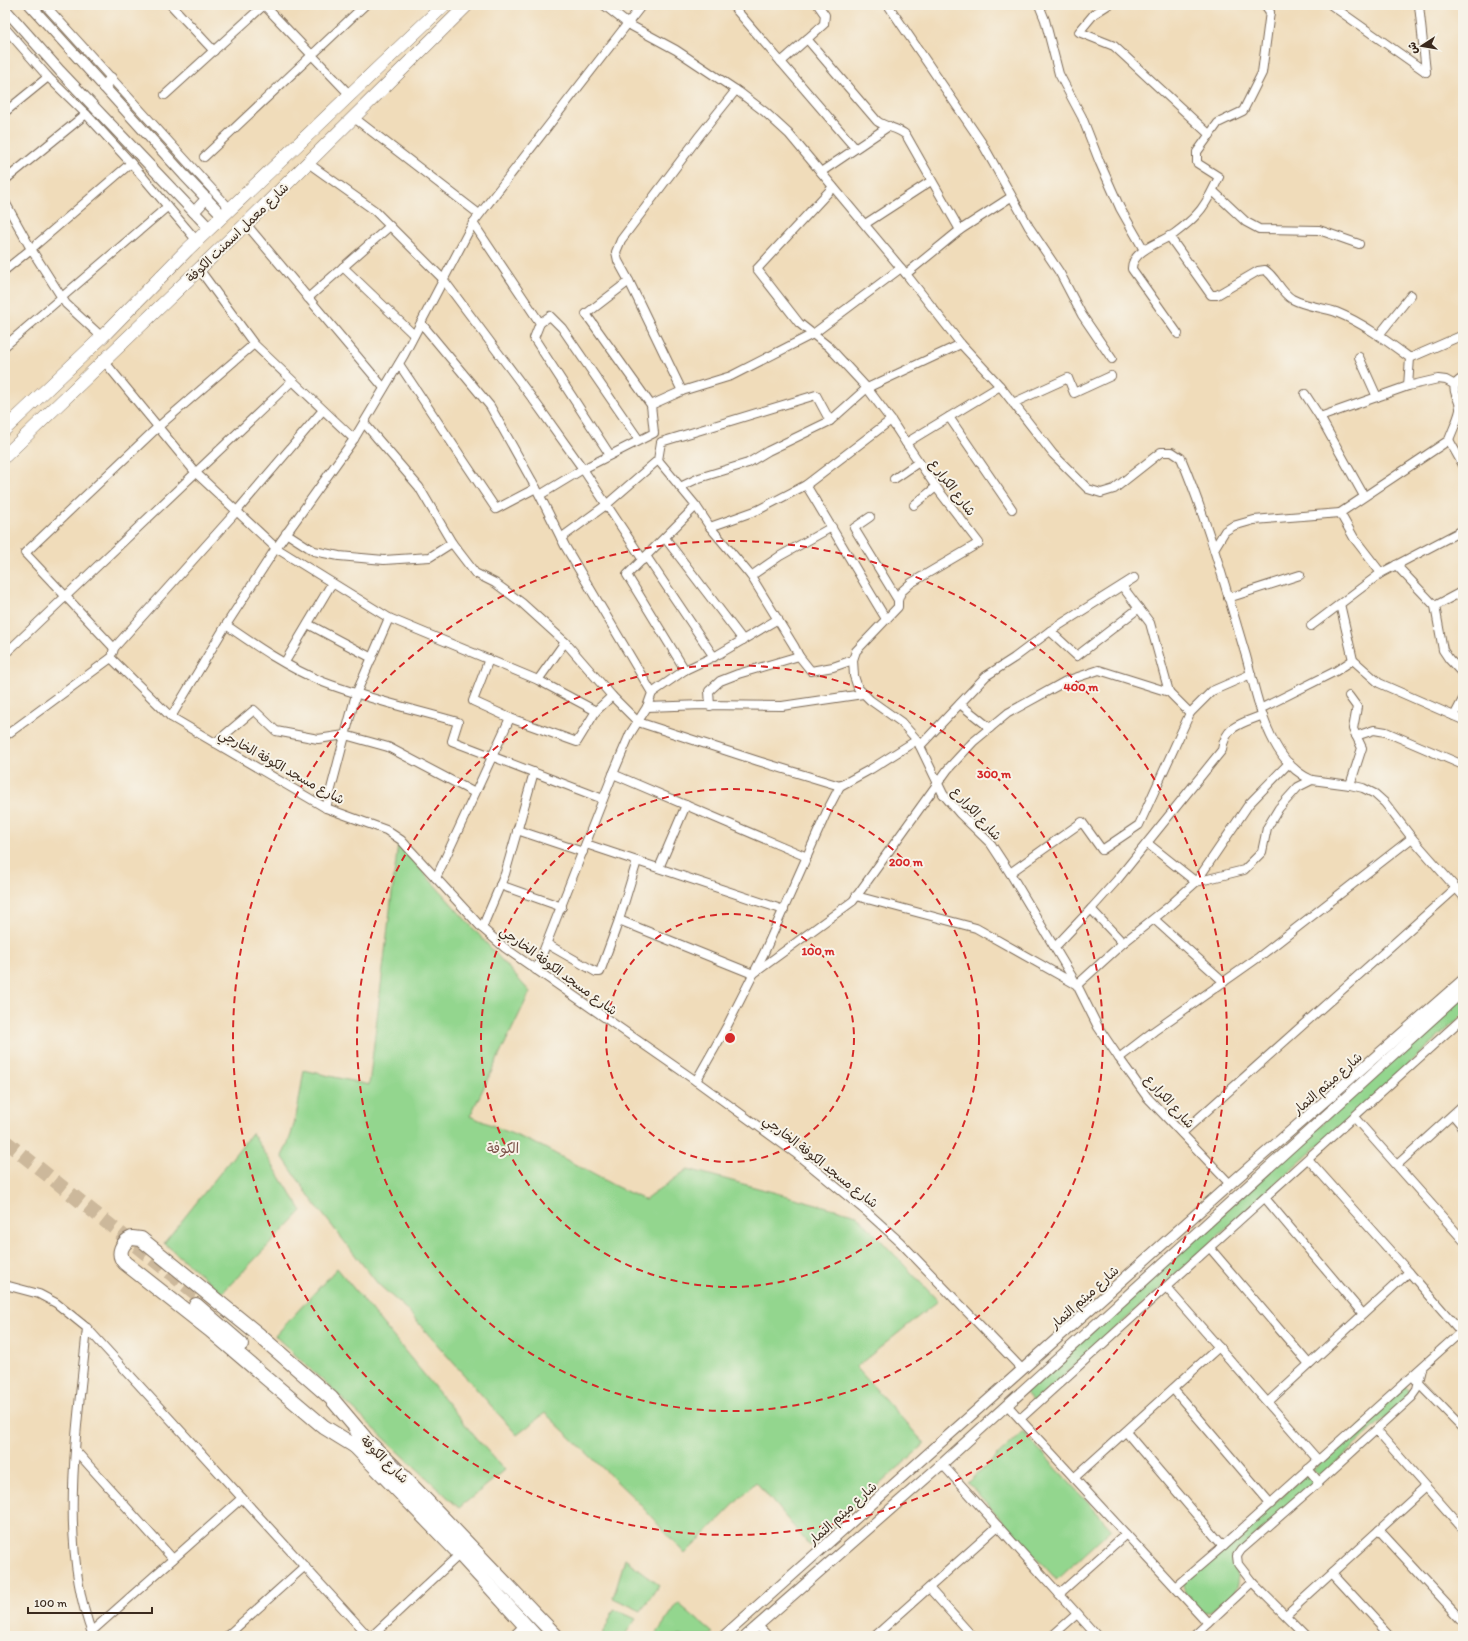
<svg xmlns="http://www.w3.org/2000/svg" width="1468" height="1641" viewBox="0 0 1468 1641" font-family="Itim,'Playpen Sans Arabic',sans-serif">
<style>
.green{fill:#93d68e;stroke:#678056}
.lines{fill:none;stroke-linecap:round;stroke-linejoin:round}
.trunk-tunnel{stroke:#ccb89b;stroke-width:14;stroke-dasharray:14 7;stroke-linecap:butt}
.minor-casing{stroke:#7a6855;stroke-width:10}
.tertiary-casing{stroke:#7a6855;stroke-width:12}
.primary-casing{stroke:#7a6855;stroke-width:14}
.trunk-casing{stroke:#7a6855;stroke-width:16}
.minor{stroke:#fff;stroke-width:8}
.tertiary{stroke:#fff;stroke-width:10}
.primary{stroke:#fff;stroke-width:13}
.trunk{stroke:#fff;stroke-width:14}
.ring{fill:none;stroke:#d62828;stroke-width:2;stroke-dasharray:7 5}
.labels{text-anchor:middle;stroke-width:4;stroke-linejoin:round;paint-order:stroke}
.street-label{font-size:13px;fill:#3b2a1e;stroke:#f7f3e8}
.neighbourhood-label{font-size:14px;fill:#7c5249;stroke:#f7f3e8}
.centre{fill:#d62828;stroke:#f7f3e8;stroke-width:2}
.ring-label{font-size:12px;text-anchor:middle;font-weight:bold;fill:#d62828;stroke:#f7f3e8;stroke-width:4;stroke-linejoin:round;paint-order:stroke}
</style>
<rect width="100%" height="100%" fill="#f7f3e8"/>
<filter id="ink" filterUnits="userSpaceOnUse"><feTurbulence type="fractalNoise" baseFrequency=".025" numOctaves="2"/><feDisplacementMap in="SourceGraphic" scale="8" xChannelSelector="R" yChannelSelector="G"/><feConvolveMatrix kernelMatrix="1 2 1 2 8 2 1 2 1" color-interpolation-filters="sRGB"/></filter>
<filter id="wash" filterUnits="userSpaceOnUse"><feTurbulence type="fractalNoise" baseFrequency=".012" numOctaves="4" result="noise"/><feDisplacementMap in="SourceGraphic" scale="16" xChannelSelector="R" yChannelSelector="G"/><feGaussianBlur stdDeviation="0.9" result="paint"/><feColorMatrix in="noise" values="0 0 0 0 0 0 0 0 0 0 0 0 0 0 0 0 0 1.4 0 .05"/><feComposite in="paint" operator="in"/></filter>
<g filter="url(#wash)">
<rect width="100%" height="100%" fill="#f0dcba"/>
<!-- green -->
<g class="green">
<path d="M398,844L530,992L470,1116L541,1146L615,1186L645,1200L688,1169L857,1215L938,1301L856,1367L925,1444L810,1546L756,1482L685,1554L635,1499L545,1413L517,1435L405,1308L378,1284L314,1203L282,1156C296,1130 299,1099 304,1070L369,1085Z"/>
<polygon points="1463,996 1463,1015 1034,1402 1025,1392"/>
<polygon points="252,1133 302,1211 222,1293 164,1243"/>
<polygon points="337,1268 476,1438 505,1470 459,1508 275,1336"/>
<polygon points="1405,1386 1412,1393 1320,1477 1313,1470"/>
<polygon points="1023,1432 1112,1529 1057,1580 968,1483"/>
<path d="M1307,1474L1314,1483L1233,1556C1231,1561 1233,1564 1236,1570C1246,1591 1223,1601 1209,1612H1201L1184,1591L1183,1584Z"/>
<polygon points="625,1559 659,1585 641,1611 613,1598"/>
<polygon points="678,1603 713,1633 709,1636 655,1636"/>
<polygon points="614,1609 636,1619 624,1636 602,1636"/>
</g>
</g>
<g filter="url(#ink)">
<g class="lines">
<!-- trunk-tunnel -->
<polyline class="trunk-tunnel" points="5,1141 200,1297"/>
<!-- minor casing -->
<g class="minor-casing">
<g id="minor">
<polyline points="45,5 230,209"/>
<polyline points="171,5 214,51"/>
<polyline points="264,5 350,95"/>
<path d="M604,5L628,24L676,50L739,92L765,112L789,134L906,274L961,344L1000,386L1053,454L1088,489L1101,493L1114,489L1161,452H1172L1181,458C1208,522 1226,590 1246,656C1254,685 1260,716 1274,742C1283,759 1295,773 1312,780L1350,785L1363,788L1375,794L1385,803L1412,838L1463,896"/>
<polyline points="732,5 855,148"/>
<polyline points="888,5 982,143 1029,227 1060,273 1082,315 1112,359"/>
<polyline points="1039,5 1045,20 1059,74 1082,117 1100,163 1120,208 1144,250"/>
<polyline points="1108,5 1094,14 1079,32 1114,46 1210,135"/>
<polyline points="1331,5 1426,72"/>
<polyline points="1419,5 1426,72"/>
<polyline points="5,28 48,77 86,114 131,163 197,241"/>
<path d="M807,39L877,121C886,128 897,127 906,135L960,230"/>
<polyline points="781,62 824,24 825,15 818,5"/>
<polyline points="736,90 700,135 621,240 616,252 618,261 629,281 682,391 731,376 813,334 901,268"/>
<polyline points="165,95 264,5"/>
<polyline points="5,112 48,77"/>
<polyline points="353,117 479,214"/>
<polyline points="204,157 365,5"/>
<polyline points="308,163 374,210 443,279 538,406 583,469 643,560"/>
<polyline points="821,172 889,126"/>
<polyline points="5,180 86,114"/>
<polyline points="833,187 757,269 799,323 829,347 867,388 891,420 906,443"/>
<polyline points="1213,191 1246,222 1259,229 1319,230 1359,244"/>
<polyline points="5,202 31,249 66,304 102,337"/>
<polyline points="473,223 540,323 534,338 610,455"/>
<polyline points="246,224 384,388"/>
<polyline points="865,224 931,181"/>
<path d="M1169,236L1211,295H1217L1258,271L1265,270C1276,277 1280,292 1292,299C1307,307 1322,307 1336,312C1363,323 1387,341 1410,358L1408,386L1320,417"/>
<polyline points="343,267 414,335"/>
<polyline points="199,269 254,344 354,439"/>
<polyline points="5,270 31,249 131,163"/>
<polyline points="906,274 960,230 1011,197"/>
<polyline points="629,281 586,314 651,405"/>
<polyline points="308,298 390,226"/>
<polyline points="421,323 490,406 536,488 565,546 652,693 647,707 630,734 613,774 536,970"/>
<polyline points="540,323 550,316 562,328 639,440"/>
<path d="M1178,334L1132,269C1131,251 1161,242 1174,234C1182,228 1191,221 1197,214C1207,204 1213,189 1219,177L1197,163V152L1218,123L1243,111L1262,73L1270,12L1265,5"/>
<polyline points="1379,335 1411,295"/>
<polyline points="5,346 167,207"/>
<polyline points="1359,357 1377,397"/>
<polyline points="1410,358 1463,335"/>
<polyline points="104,361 196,473 276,548 389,618 538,680 596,711"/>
<polyline points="399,364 496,509 536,488"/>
<polyline points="1000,386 906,443 936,487 979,543 911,583 901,592 898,600 898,607 856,651 853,660 854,676 858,688 870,700 901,722 917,740 943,794 960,814 991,844 1010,873 1077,985 1098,1027 1119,1058 1147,1097 1230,1184"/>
<polyline points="1408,386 1438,379 1446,380 1455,385"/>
<polyline points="1305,394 1320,417 1364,496"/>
<polyline points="1013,403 1068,378 1074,393 1111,376"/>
<polyline points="949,417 1012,509"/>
<polyline points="364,423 419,487 452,543 475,573 495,583 522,603 565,642 612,696 638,722 758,761 840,786 871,769 917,740"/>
<path d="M1449,440C1452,431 1458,420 1460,410C1461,397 1445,387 1463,378"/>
<polyline points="658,460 696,506 710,527 751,576 794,646 799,656 811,671 833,667 853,660"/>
<polyline points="1463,465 1449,440 1340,513 1354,538 1381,573 1463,530"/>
<polyline points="894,479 919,462"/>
<path d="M806,485C833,529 859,575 886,619"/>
<polyline points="680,487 699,478 748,463 768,451 830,421 867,388 961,344"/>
<polyline points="540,495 583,469 654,433 651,405 682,391"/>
<polyline points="914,505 936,487"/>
<polyline points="870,517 854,528 898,600"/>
<polyline points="710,527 758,510 806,485 891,420"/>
<polyline points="286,533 314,551 339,556 384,560 430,557 452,543"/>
<polyline points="561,538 606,505 658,460 661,442 816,395 830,421"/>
<polyline points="665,538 743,640"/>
<polyline points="1214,549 1225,531 1233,526 1254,520 1340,513"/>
<polyline points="646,556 714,657"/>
<polyline points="1396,565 1435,606 1443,650 1449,659 1463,674"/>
<polyline points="751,576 780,556 832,527"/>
<polyline points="1122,586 1150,623 1169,692"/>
<polyline points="1228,598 1300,575"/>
<polyline points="1340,604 1353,660 1379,683 1463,720"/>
<polyline points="1435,606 1463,591"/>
<polyline points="308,624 372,658"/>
<path d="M226,625C256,646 288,668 323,682C367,699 413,709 458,722L452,741L603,799"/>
<polyline points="1311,626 1381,573"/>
<polyline points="1050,631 1077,656 1139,608"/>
<polyline points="114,648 25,553 158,427 254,344"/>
<polyline points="113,652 114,648 236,512 323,410"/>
<polyline points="5,654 292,381"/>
<polyline points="111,658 171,717 326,808 386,830 401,840 482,928 505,948 696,1081 795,1153 868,1213 900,1242 1022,1369"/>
<polyline points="489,659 473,701 510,718 577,742 596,711 612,696"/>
<polyline points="285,662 332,583"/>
<polyline points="685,670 627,575 696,506"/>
<polyline points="538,680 565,642"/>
<polyline points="652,693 685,670 719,654 778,619"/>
<polyline points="1349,696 1357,707 1353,729 1362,748 1350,785"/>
<polyline points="960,704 990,728"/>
<polyline points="710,706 709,691 720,681 738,674 799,656"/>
<polyline points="647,707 703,705 782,706 863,694"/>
<polyline points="1262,708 1336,671 1353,660"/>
<polyline points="1454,716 1463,699"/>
<polyline points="171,717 226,625 276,548 354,439 404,355 473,223 642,5"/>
<polyline points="5,736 111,658"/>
<polyline points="1356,736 1374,730 1386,732 1463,765"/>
<polyline points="215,743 254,710 276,731 318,739 345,735 388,747 475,793"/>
<polyline points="920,746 986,676 1014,658 1050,631 1134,578"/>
<polyline points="613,774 807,857"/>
<polyline points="326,808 356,694 389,618"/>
<polyline points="517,830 583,852"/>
<polyline points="1147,843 1196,882 1249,804 1289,763"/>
<polyline points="586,844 784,910"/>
<polyline points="659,868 686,805"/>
<polyline points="1010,873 1082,822 1102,850 1139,825 1190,713 1212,691 1251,674"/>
<polyline points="436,878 510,718"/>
<polyline points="500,885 562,907"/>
<polyline points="856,896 976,928 1077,985 1123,943 1167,908 1196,882 1244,870 1262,852 1267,828 1279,808 1298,787 1312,780"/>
<polyline points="1091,909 1123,943"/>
<polyline points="1154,919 1224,982"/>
<polyline points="619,920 753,974 853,901 948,769 973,742 1008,713 1066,681 1099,670 1169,692 1190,713"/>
<polyline points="482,928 505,874 534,772"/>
<polyline points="547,944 596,972 600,972 619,920 637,861"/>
<path d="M1055,947L1091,909L1117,880L1222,750C1225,725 1243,723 1263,715"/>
<polyline points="1119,1058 1154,1031 1259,957 1412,838"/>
<polyline points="696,1081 726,1028 764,953 828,809 840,786"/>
<polyline points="1453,1115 1463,1127"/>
<polyline points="1354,1117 1463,1240"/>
<polyline points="1182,1133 1456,888"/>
<polyline points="1308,1159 1409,1272"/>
<polyline points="1397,1165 1463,1105"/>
<polyline points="1265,1198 1363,1314"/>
<polyline points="1210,1248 1309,1364"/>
<polyline points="5,1285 39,1294 56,1303 87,1328 368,1636"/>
<polyline points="1166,1287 1318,1460"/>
<path d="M87,1328C78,1425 57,1543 93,1636"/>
<polyline points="1416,1380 1463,1428"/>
<polyline points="1173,1389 1271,1504"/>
<polyline points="1268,1402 1409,1272 1461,1332"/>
<polyline points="1007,1405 1208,1623 1252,1582"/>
<polyline points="1020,1419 1463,1018"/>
<polyline points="1376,1430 1463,1529"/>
<polyline points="1126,1432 1223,1546"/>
<polyline points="76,1451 173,1559"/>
<polyline points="942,1464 1097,1636"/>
<polyline points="1308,1469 1319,1482"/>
<polyline points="1074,1478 1219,1347"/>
<polyline points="1379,1530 1463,1621"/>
<polyline points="1332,1573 1390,1636"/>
<polyline points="1175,1587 1223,1546 1463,1330"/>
<polyline points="929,1588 972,1636"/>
<polyline points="1059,1594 1126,1534"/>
<polyline points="1286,1615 1426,1487"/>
<polyline points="758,1626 768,1636"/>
<polyline points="92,1631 242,1498"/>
<polyline points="227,1636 305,1566"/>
<polyline points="372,1636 460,1554"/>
<polyline points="513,1636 525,1625"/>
<polyline points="875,1636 998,1526"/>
<polyline points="1052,1636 1077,1614"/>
<polyline points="1194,1636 1208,1623"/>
<polyline points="1306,1636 1252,1582 1238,1564 1237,1556 1241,1550 1319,1482 1412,1397 1417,1390 1422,1369"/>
</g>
</g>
<!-- tertiary casing -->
<g class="tertiary-casing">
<g id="tertiary">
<polyline points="30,5 184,175 223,216"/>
<polyline points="5,9 60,71 210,229"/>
<polyline points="104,87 111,78"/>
<polyline points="194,212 207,198"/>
<polyline points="724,1636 1230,1184 1463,980"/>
<polyline points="746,1636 942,1464 1463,991"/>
</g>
</g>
<!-- primary casing -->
<g class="primary-casing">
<g id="primary">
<polyline points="5,429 102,337 187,250 444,5"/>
<polyline points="5,456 246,224 467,5"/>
</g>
</g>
<!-- trunk casing -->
<g class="trunk-casing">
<g id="trunk">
<polyline points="196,1305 241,1344"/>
<polyline points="357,1431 393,1466 556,1636"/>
<polyline points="352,1443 460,1554 535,1636"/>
<path d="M358,1448L324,1427L210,1330L125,1263C116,1254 122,1242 132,1238L141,1239L259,1335L331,1398L364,1437"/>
</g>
</g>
<!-- minor -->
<use href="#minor" class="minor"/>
<!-- tertiary -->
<use href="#tertiary" class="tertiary"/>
<!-- primary -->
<use href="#primary" class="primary"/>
<!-- trunk -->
<use href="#trunk" class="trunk"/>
</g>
</g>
<!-- distance rings -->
<g class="ring">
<circle cx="730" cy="1038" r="124"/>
<circle cx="730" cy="1038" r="249"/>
<circle cx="730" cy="1038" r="373"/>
<circle cx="730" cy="1038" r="497"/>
</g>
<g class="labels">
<!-- street labels -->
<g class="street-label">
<text transform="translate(237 232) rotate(-44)" y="5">شارع معمل اسمنت الكوفة</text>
<text transform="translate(953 487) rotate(53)" y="5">شارع الكرار ع</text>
<text transform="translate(282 766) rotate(29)" y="5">شارع مسجد الكوفة الخارجي</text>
<text transform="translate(977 813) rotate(48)" y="5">شارع الكرار ع</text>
<text transform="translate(559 970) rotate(36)" y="5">شارع مسجد الكوفة الخارجي</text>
<text transform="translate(1327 1083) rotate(-41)" y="5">شارع ميثم التمار</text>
<text transform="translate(1170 1101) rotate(48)" y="5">شارع الكرار ع</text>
<text transform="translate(821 1161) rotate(38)" y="5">شارع مسجد الكوفة الخارجي</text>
<text transform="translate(1084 1297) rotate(-42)" y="5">شارع ميثم التمار</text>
<text transform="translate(385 1459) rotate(45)" y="5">شارع الكوفة</text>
<text transform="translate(842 1513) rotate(-42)" y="5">شارع ميثم التمار</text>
</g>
<!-- neighbourhood labels -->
<g class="neighbourhood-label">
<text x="503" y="1153">الكوفة</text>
</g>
</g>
<circle cx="730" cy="1038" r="6" class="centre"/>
<g class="ring-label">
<text x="1081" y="691">400 m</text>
<text x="994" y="778">300 m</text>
<text x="906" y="866">200 m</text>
<text x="818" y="955">100 m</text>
</g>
<!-- margin -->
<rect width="1468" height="1641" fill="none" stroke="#f7f3e8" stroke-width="20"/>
<!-- north arrow -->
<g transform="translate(1422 46) rotate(258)" stroke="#f7f3e8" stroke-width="3" paint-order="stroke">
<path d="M0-3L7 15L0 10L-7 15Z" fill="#3b2a1e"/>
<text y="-6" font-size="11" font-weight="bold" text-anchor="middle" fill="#3b2a1e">ش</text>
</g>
<!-- scale -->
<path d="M28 1607v6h124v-6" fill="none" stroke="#3b2a1e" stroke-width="2"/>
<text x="34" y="1607" font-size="12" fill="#3b2a1e" stroke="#f7f3e8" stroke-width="3" paint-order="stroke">100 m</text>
</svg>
